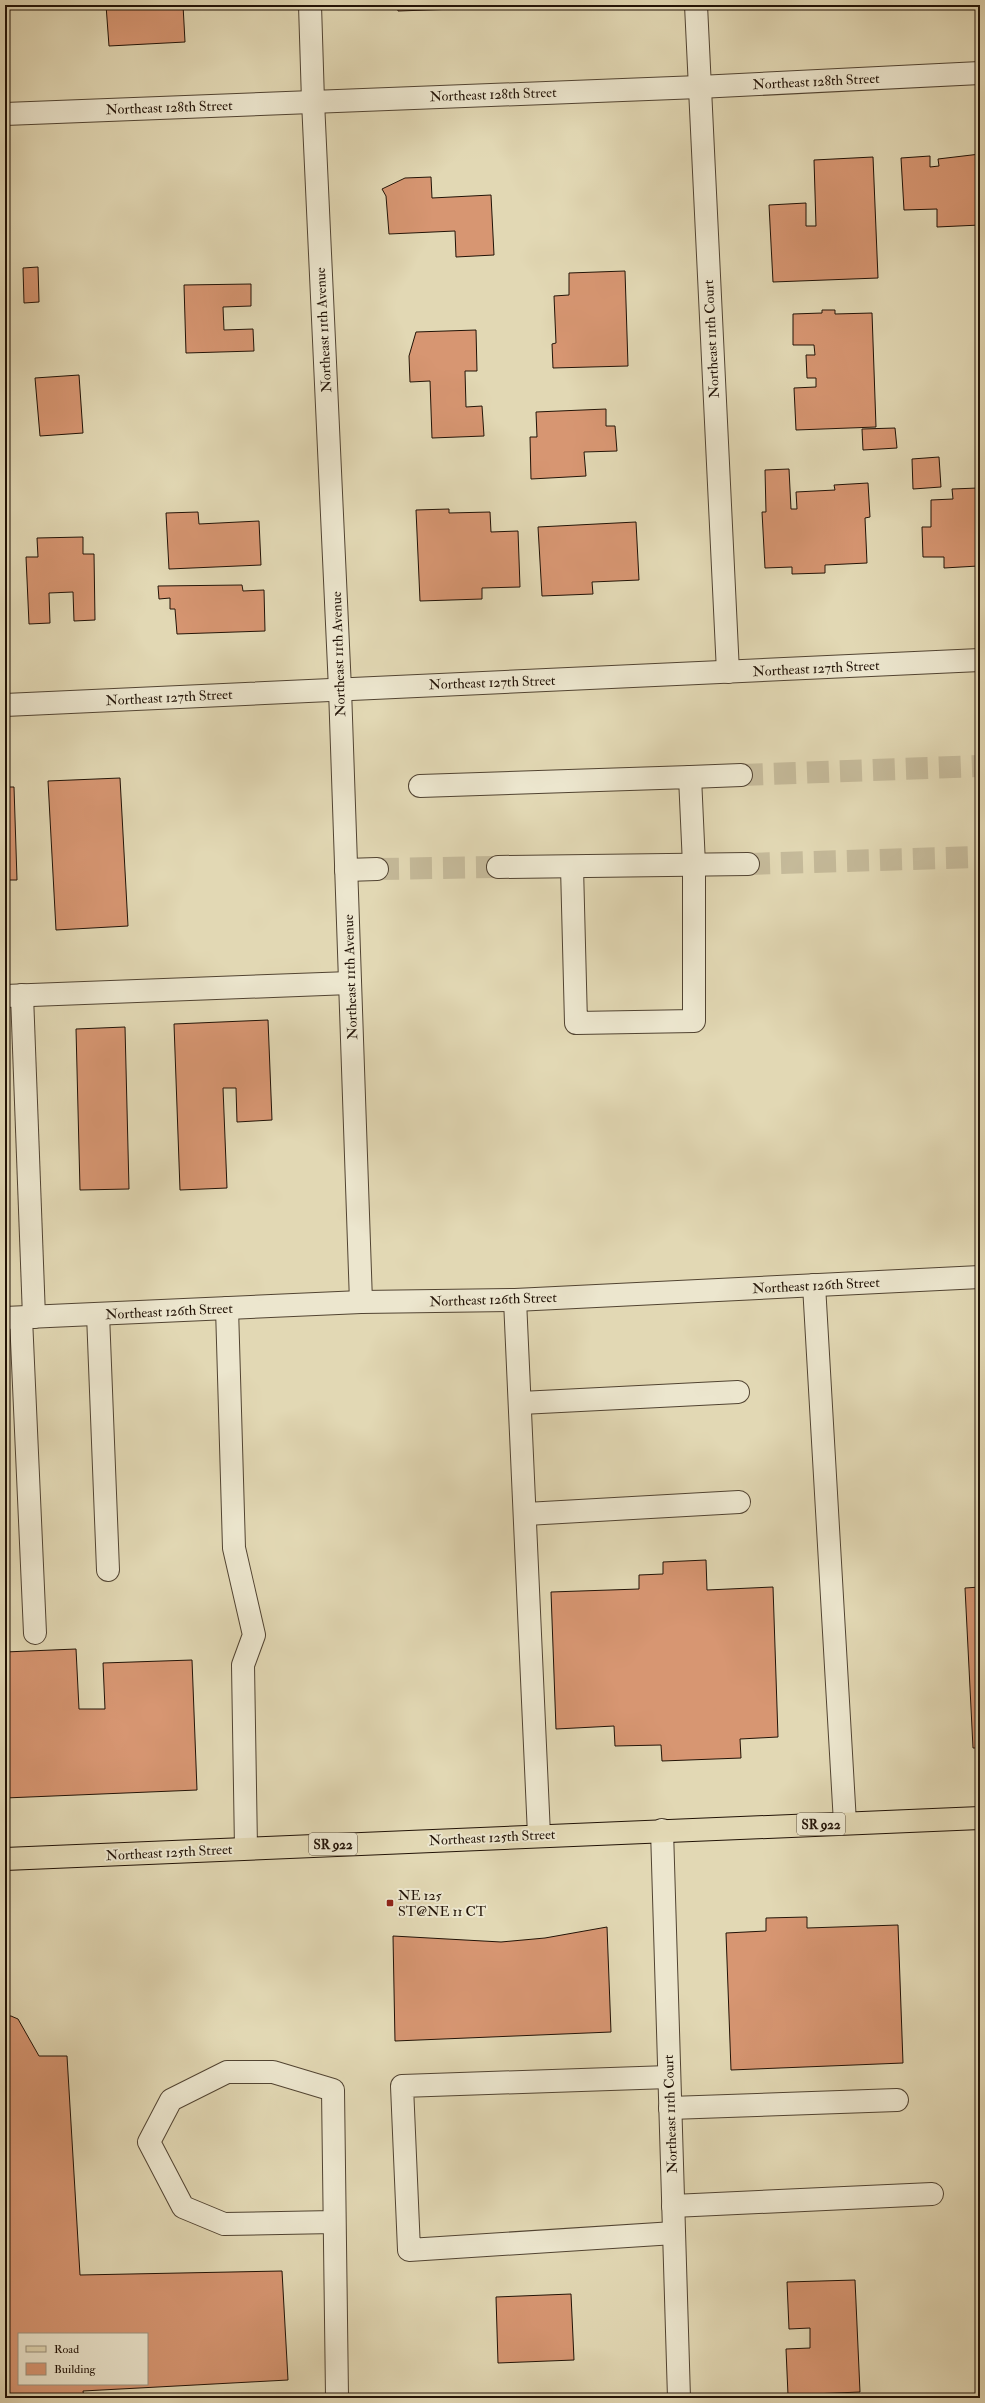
<svg xmlns="http://www.w3.org/2000/svg" width="985" height="2403" viewBox="0 0 985 2403" font-family="'IM FELL Double Pica',serif">
<style>
.building{fill:#d79672;stroke:#221307;fill-rule:evenodd}
.lines{fill:none;stroke-linecap:round;stroke-linejoin:round}
.minor-tunnel{stroke:#c5ba9a;stroke-width:22;stroke-dasharray:22 11;stroke-linecap:butt}
.minor-casing{stroke:#524432;stroke-width:24}
.major-casing{stroke:#221307;stroke-width:24}
.minor{stroke:#ece6ce;stroke-width:22}
.major{stroke:#e2d8b4;stroke-width:22}
.poi-dot{fill:#8f2418;stroke:#ece6ce;stroke-width:1.5}
.labels{text-anchor:middle;stroke-width:4;stroke-linejoin:round;paint-order:stroke}
.shield{fill:#ece6ce;stroke:#5f5243;stroke-width:1}
.shield-label{font-size:13px;font-weight:bold;fill:#221307}
.street-label{font-size:14px;fill:#221307;stroke:#ece6ce}
.poi-label{font-size:14px;fill:#221307;stroke:#ece6ce;text-anchor:start}
</style>
<rect width="100%" height="100%" fill="#e2d8b4"/>
<filter id="stains"><feTurbulence type="fractalNoise" baseFrequency=".005" numOctaves="4"/><feColorMatrix values="0 0 0 0 .2 0 0 0 0 .09 0 0 0 0 .02 0 0 0 .5 -.17"/></filter>
<radialGradient id="worn" r=".72"><stop offset=".6" stop-color="#630" stop-opacity="0"/><stop offset="1" stop-color="#630" stop-opacity=".3"/></radialGradient>
<!-- building -->
<g class="building">
<polygon points="106,5 183,5 185,42 109,46"/>
<polygon points="397,5 457,5 457,9 398,11"/>
<rect x="521" y="5" width="37" height="1"/>
<polygon points="980,154 980,225 937,227 937,209 904,210 901,158 930,156 930,167 939,166 938,159"/>
<polygon points="873,157 878,278 773,282 769,205 806,203 806,226 816,226 814,160"/>
<polygon points="431,177 432,198 491,195 494,255 456,257 455,231 389,234 386,196 382,189 405,178"/>
<polygon points="38,267 39,302 24,303 23,268"/>
<polygon points="625,271 628,366 553,368 552,344 556,343 554,296 569,295 569,273"/>
<polygon points="251,284 251,306 223,307 224,330 253,329 254,351 186,353 184,285"/>
<polygon points="822,310 835,310 835,314 872,313 876,427 796,430 794,388 816,387 816,378 807,378 806,355 815,355 814,345 793,345 793,314 822,313"/>
<polygon points="476,330 477,371 465,371 466,407 482,406 484,436 432,438 430,381 410,382 409,356 416,332"/>
<polygon points="79,375 83,433 40,436 35,378"/>
<polygon points="606,409 606,426 615,426 617,451 584,452 586,476 531,479 530,437 537,437 536,412"/>
<polygon points="895,428 897,448 863,450 862,429"/>
<polygon points="939,457 941,487 913,489 912,459"/>
<polygon points="789,469 791,509 797,509 796,492 835,490 834,485 868,483 870,517 865,518 867,563 825,565 825,573 792,574 792,567 765,568 762,512 766,512 765,470"/>
<polygon points="978,488 980,503 978,566 944,568 944,557 923,557 922,527 931,527 931,500 953,499 952,489"/>
<polygon points="449,509 449,513 490,512 491,532 518,531 520,587 482,588 482,599 420,601 416,510"/>
<polygon points="198,512 199,524 259,521 261,565 169,569 166,513"/>
<polygon points="636,522 639,580 592,582 593,594 542,596 538,527"/>
<polygon points="83,537 83,554 94,554 95,620 74,621 73,592 49,593 50,623 29,624 26,557 38,557 37,538"/>
<polygon points="5,564 7,624 5,624"/>
<polygon points="242,585 243,591 264,590 265,631 177,634 175,609 170,609 170,598 159,599 158,586"/>
<polygon points="120,778 128,926 56,930 48,781"/>
<polygon points="5,787 14,787 17,880 5,880"/>
<polygon points="268,1020 272,1120 237,1122 236,1088 223,1088 227,1188 180,1190 174,1024"/>
<polygon points="125,1027 129,1189 80,1190 76,1029"/>
<polygon points="706,1560 707,1590 773,1587 778,1737 740,1739 741,1758 662,1761 661,1745 615,1746 614,1726 556,1729 551,1592 639,1589 639,1575 663,1574 663,1562"/>
<polygon points="980,1587 980,1748 973,1748 965,1588"/>
<polygon points="76,1649 79,1709 105,1709 103,1663 192,1660 197,1790 5,1798 5,1652"/>
<polygon points="807,1917 807,1928 898,1925 903,2063 731,2070 726,1933 766,1931 766,1918"/>
<polygon points="607,1927 611,2032 395,2041 393,1936 501,1942 545,1938"/>
<path d="M5,2016H11L18,2019L39,2056H67L80,2275L282,2271L288,2380L83,2391L84,2398H5ZM19,2334H147V2384H19Z"/>
<polygon points="855,2280 860,2392 788,2395 786,2349 810,2348 810,2328 789,2329 787,2282"/>
<polygon points="571,2294 574,2360 498,2363 496,2297"/>
</g>
<g class="lines">
<!-- minor-tunnel -->
<g class="minor-tunnel">
<polyline points="741,775 980,766"/>
<polyline points="748,864 980,857"/>
<polyline points="377,869 498,867"/>
</g>
<!-- minor casing -->
<g class="minor-casing">
<g id="minor">
<polyline points="310,5 313,101 340,689 361,1302"/>
<polyline points="696,5 728,672"/>
<polyline points="5,114 699,87 980,73"/>
<polyline points="5,705 980,660"/>
<polyline points="690,777 741,775"/>
<polyline points="420,786 690,777 694,865 694,1021 576,1023 572,867"/>
<polyline points="498,867 748,864"/>
<polyline points="346,870 377,869"/>
<polyline points="22,995 34,1317"/>
<polyline points="5,996 350,983"/>
<polyline points="814,1285 845,1823"/>
<polyline points="515,1300 539,1835"/>
<polyline points="227,1308 234,1548 254,1635 243,1665 246,1848"/>
<polyline points="98,1314 108,1570"/>
<polyline points="5,1318 361,1302 515,1300 980,1277"/>
<polyline points="21,1318 35,1633"/>
<polyline points="521,1403 738,1392"/>
<polyline points="526,1514 739,1502"/>
<polyline points="662,1830 679,2398"/>
<polyline points="669,2077 402,2086 409,2250 674,2233"/>
<polyline points="670,2108 897,2100"/>
<polyline points="673,2206 932,2194"/>
<polyline points="334,2222 224,2224 183,2207 149,2142 171,2100 227,2072 273,2072 333,2090 337,2396 336,2398"/>
</g>
</g>
<!-- major casing -->
<g class="major-casing">
<polyline id="major" points="5,1859 980,1818"/>
</g>
<!-- minor -->
<use href="#minor" class="minor"/>
<!-- major -->
<use href="#major" class="major"/>
</g>
<!-- markers -->
<rect class="poi-dot" x="386" y="1899" width="8" height="8" rx="2"/>
<g class="labels">
<!-- shield labels -->
<g class="shield">
<rect x="797" y="1813" width="48" height="22" rx="3"/>
<rect x="309" y="1833" width="48" height="22" rx="3"/>
</g>
<g class="shield-label">
<text x="821" y="1829">SR 922</text>
<text x="333" y="1849">SR 922</text>
</g>
<!-- street labels -->
<g class="street-label">
<text transform="translate(816 81) rotate(-3)" y="5">Northeast 128th Street</text>
<text transform="translate(493 94) rotate(-2)" y="5">Northeast 128th Street</text>
<text transform="translate(169 107) rotate(-2)" y="5">Northeast 128th Street</text>
<text transform="translate(323 330) rotate(-93)" y="5">Northeast 11th Avenue</text>
<text transform="translate(711 339) rotate(-93)" y="5">Northeast 11th Court</text>
<text transform="translate(338 654) rotate(-92)" y="5">Northeast 11th Avenue</text>
<text transform="translate(816 668) rotate(-3)" y="5">Northeast 127th Street</text>
<text transform="translate(492 682) rotate(-2)" y="5">Northeast 127th Street</text>
<text transform="translate(169 697) rotate(-3)" y="5">Northeast 127th Street</text>
<text transform="translate(350 977) rotate(-92)" y="5">Northeast 11th Avenue</text>
<text transform="translate(816 1285) rotate(-3)" y="5">Northeast 126th Street</text>
<text transform="translate(493 1299) rotate(-2)" y="5">Northeast 126th Street</text>
<text transform="translate(169 1311) rotate(-3)" y="5">Northeast 126th Street</text>
<text transform="translate(492 1837) rotate(-3)" y="5">Northeast 125th Street</text>
<text transform="translate(169 1852) rotate(-3)" y="5">Northeast 125th Street</text>
<text transform="translate(670 2114) rotate(-92)" y="5">Northeast 11th Court</text>
</g>
<!-- poi labels -->
<g class="poi-label">
<text x="398" y="1900">NE 125<tspan x="398" dy="16">ST@NE 11 CT</tspan></text>
</g>
</g>
<!-- margin -->
<rect width="985" height="2403" fill="none" stroke="#e2d8b4" stroke-width="20"/>
<rect x="6" y="6" width="973" height="2391" fill="none" stroke="#221307" stroke-width="2"/>
<rect x="10" y="10" width="965" height="2383" fill="none" stroke="#221307"/>
<!-- legend -->
<rect x="18" y="2333" width="130" height="52" fill="#ece6ce" stroke="#9b927e"/>
<rect x="26" y="2346" width="20" height="6" fill="#e2d8b4" stroke="#9b927e"/>
<text x="54" y="2353" font-size="12" fill="#221307">Road</text>
<rect x="26" y="2363" width="20" height="12" fill="#d79672" stroke="#9b927e"/>
<text x="54" y="2373" font-size="12" fill="#221307">Building</text>
<rect width="100%" height="100%" filter="url(#stains)"/>
<rect width="100%" height="100%" fill="url(#worn)"/>
</svg>
